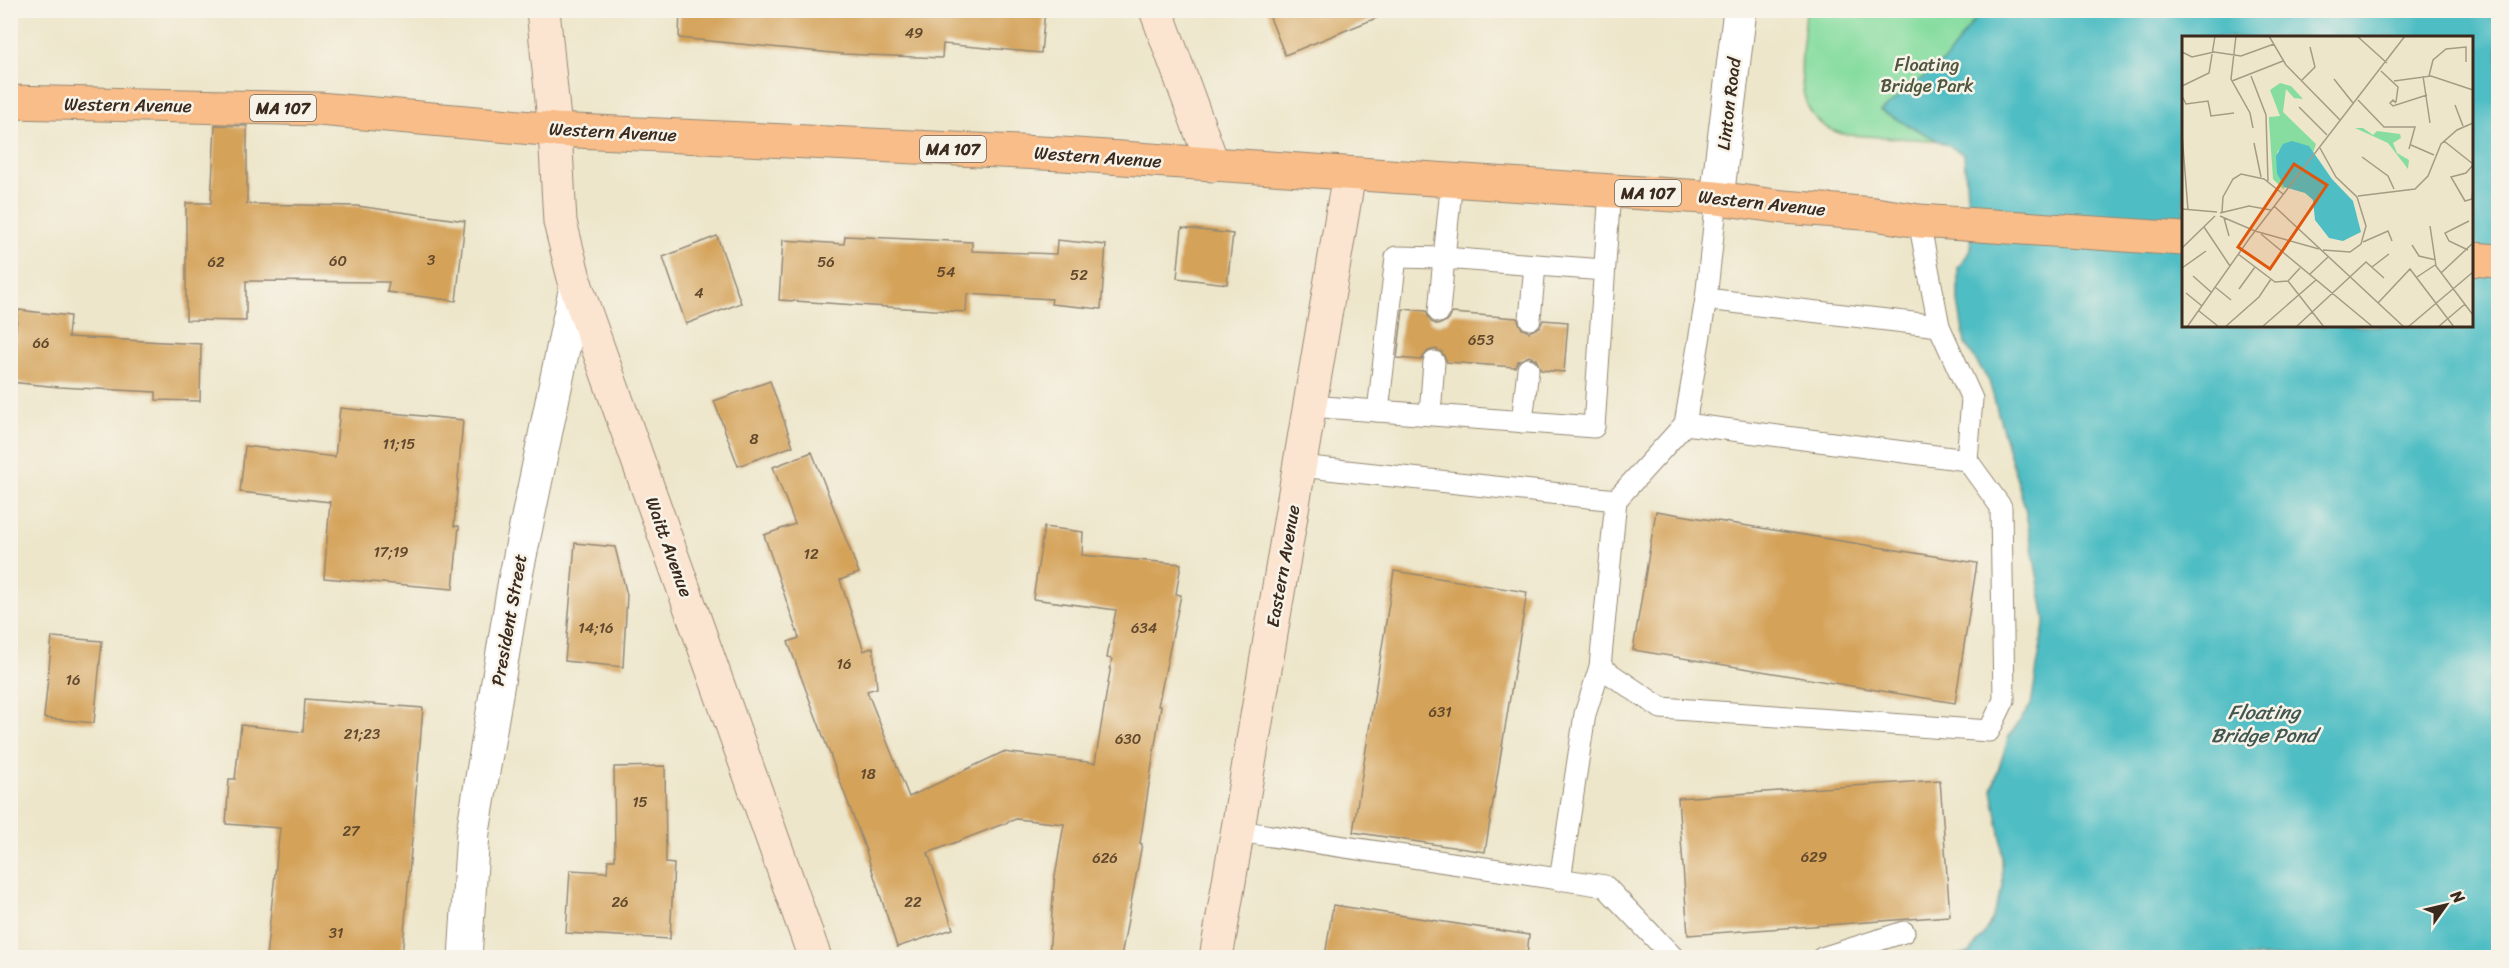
<svg xmlns="http://www.w3.org/2000/svg" width="2509" height="968" viewBox="0 0 2509 968" font-family="Sriracha,sans-serif">
<style>
.green{fill:#87dda0;stroke:#61845f;stroke-width:1.5}
.water{fill:#4fbec4;stroke:#457471;stroke-width:1.5;fill-rule:evenodd}
.building{fill:#d4a259}
.lines{fill:none;stroke-linecap:round;stroke-linejoin:round}
.lane-casing{stroke:#948874;stroke-width:23}
.street-casing{stroke:#948874;stroke-width:35}
.secondary-casing{stroke:#948874;stroke-width:35}
.primary-casing{stroke:#948874;stroke-width:35}
.lane{stroke:#fff;stroke-width:21}
.street{stroke:#fff;stroke-width:33}
.secondary{stroke:#fce5d0;stroke-width:33}
.primary{stroke:#f8bd89;stroke-width:33}
.labels{text-anchor:middle;stroke-width:5;stroke-linejoin:round;paint-order:stroke}
.number-label{font-size:15px;fill:#61482d}
.shield{fill:#f7f3e8;stroke:#73665b;stroke-width:1.5}
.shield-label{font-size:16px;font-weight:bold;fill:#3b2a1e}
.park-label{font-size:18px;fill:#4e573e;stroke:#f7f3e8}
.street-label{font-size:18px;fill:#3b2a1e;stroke:#f7f3e8}
.water-label{font-size:20px;font-style:italic;fill:#415650;stroke:#f7f3e8}
.inset-road{fill:none;stroke:#a69b85;stroke-width:1.5}
.view{fill:#df570d;fill-opacity:0.15;stroke:#df570d;stroke-width:3}
.inset-edge{fill:none;stroke:#3b2a1e;stroke-width:3}
</style>
<rect width="100%" height="100%" fill="#f7f3e8"/>
<filter id="ink" filterUnits="userSpaceOnUse"><feTurbulence type="fractalNoise" baseFrequency=".0167" numOctaves="2"/><feDisplacementMap in="SourceGraphic" scale="12" xChannelSelector="R" yChannelSelector="G"/><feConvolveMatrix kernelMatrix="1 2 1 2 8 2 1 2 1" color-interpolation-filters="sRGB"/></filter>
<filter id="wash" filterUnits="userSpaceOnUse"><feTurbulence type="fractalNoise" baseFrequency=".008" numOctaves="4" result="noise"/><feDisplacementMap in="SourceGraphic" scale="24" xChannelSelector="R" yChannelSelector="G"/><feGaussianBlur stdDeviation="1.35" result="paint"/><feColorMatrix in="noise" values="0 0 0 0 0 0 0 0 0 0 0 0 0 0 0 0 0 1.4 0 .05"/><feComposite in="paint" operator="in"/></filter>
<g filter="url(#wash)">
<rect width="100%" height="100%" fill="#ede6ca"/>
<!-- green -->
<path class="green" d="M1806,11H2018L1993,144L1848,135C1785,124 1803,56 1806,11Z"/>
<!-- water -->
<path class="water" d="M1981,11H2498V957H1944L1970,953L1989,926L2003,887L2001,838L1992,790L2009,736L2031,705L2045,619L2025,508L1989,381L1965,344L1958,301V268L1971,250L1964,154L1881,111L1946,59ZM2184,38H2472V326H2184Z"/>
<g id="blocks">
<!-- building -->
<g class="building">
<polygon points="680,10 1045,10 1041,53 943,44 942,58 843,54 679,38"/>
<polygon points="1267,10 1390,10 1391,12 1285,55"/>
<polygon points="215,125 247,126 247,204 357,206 465,221 456,301 387,292 389,282 246,281 246,321 186,320 186,203 211,203"/>
<polygon points="1182,228 1233,234 1227,284 1177,278"/>
<polygon points="717,236 741,303 686,324 663,257"/>
<polygon points="845,236 972,242 972,251 1056,254 1057,240 1106,245 1101,309 1051,304 1052,299 967,294 966,312 779,300 783,240 844,244"/>
<polygon points="1403,309 1426,311 1431,322 1438,325 1449,320 1452,313 1517,318 1522,329 1529,332 1540,327 1543,320 1568,322 1564,372 1541,370 1536,359 1529,356 1518,361 1515,367 1447,362 1442,352 1436,349 1428,351 1421,360 1397,358"/>
<polygon points="18,310 70,316 68,337 201,344 200,401 156,400 156,392 59,387 10,382"/>
<polygon points="770,381 793,446 738,466 714,401"/>
<polygon points="340,408 463,420 454,526 459,526 453,589 324,578 330,502 240,492 245,446 335,457"/>
<polygon points="812,452 859,573 840,580 864,651 873,647 877,688 867,691 909,797 1003,752 1095,763 1112,659 1107,658 1116,610 1033,599 1044,527 1083,532 1082,555 1181,564 1176,594 1181,595 1158,706 1161,706 1140,843 1142,844 1121,957 1049,957 1054,882 1064,824 1016,819 928,853 953,929 897,947 865,848 788,642 799,638 764,535 795,524 773,467"/>
<polygon points="1656,511 1977,563 1955,703 1633,650"/>
<polygon points="575,543 615,547 627,595 623,667 565,661"/>
<polygon points="1394,571 1527,592 1485,852 1353,832"/>
<polygon points="52,637 102,641 94,723 44,718"/>
<polygon points="305,699 423,708 402,957 266,957 280,828 226,824 229,779 235,779 241,725 303,732"/>
<polygon points="665,766 666,863 674,864 670,939 566,933 570,870 607,872 608,860 615,860 614,767"/>
<polygon points="1940,780 1950,916 1688,935 1678,798"/>
<polygon points="1333,905 1529,935 1527,957 1325,957"/>
</g>
</g>
</g>
<g filter="url(#ink)">
<use href="#blocks" fill-opacity="0" stroke="#948874" stroke-width="1.5"/>
<g class="lines">
<!-- lane casing -->
<g class="lane-casing">
<g id="lane">
<polyline points="1717,198 1706,299 1939,326 1919,221"/>
<polyline points="1439,312 1444,258 1604,270"/>
<polyline points="1530,319 1535,266"/>
<polyline points="1310,406 1594,427 1610,190"/>
<polyline points="1378,411 1396,257 1444,258 1452,179"/>
<polyline points="1430,414 1434,362"/>
<polyline points="1522,422 1528,369"/>
<polyline points="1685,424 1967,460"/>
<polyline points="1300,466 1616,500 1600,667 1661,708 1989,731 2004,700 2001,507 1967,460 1972,399 1939,326"/>
<polyline points="1616,500 1685,424 1706,299"/>
<polyline points="1238,831 1605,886 1674,958"/>
<polyline points="1560,880 1585,714 1600,667"/>
<polyline points="1822,958 1904,932"/>
</g>
</g>
<!-- street casing -->
<g class="street-casing">
<g id="street">
<polyline points="1717,198 1740,10"/>
<polyline points="465,958 473,832 515,580 576,286"/>
</g>
</g>
<!-- secondary casing -->
<g class="secondary-casing">
<g id="secondary">
<polyline points="543,10 555,130 560,222 576,286 815,958"/>
<polyline points="1156,10 1213,165"/>
<polyline points="1216,958 1349,174"/>
</g>
</g>
<!-- primary casing -->
<g class="primary-casing">
<g id="primary">
<polyline points="10,102 319,109 555,130 1062,154 1717,198 1784,207 1875,214 1919,221 2184,239"/>
<polyline points="2472,259 2498,261"/>
</g>
</g>
<!-- lane -->
<use href="#lane" class="lane"/>
<!-- street -->
<use href="#street" class="street"/>
<!-- secondary -->
<use href="#secondary" class="secondary"/>
<!-- primary -->
<use href="#primary" class="primary"/>
</g>
</g>
<g class="labels">
<!-- number labels -->
<g class="number-label">
<text x="914" y="38">49</text>
<text x="431" y="265">3</text>
<text x="338" y="266">60</text>
<text x="216" y="267">62</text>
<text x="826" y="267">56</text>
<text x="946" y="277">54</text>
<text x="1079" y="280">52</text>
<text x="699" y="298">4</text>
<text x="1481" y="345">653</text>
<text x="41" y="348">66</text>
<text x="754" y="444">8</text>
<text x="399" y="449">11;15</text>
<text x="391" y="557">17;19</text>
<text x="811" y="559">12</text>
<text x="596" y="633">14;16</text>
<text x="1144" y="633">634</text>
<text x="844" y="669">16</text>
<text x="73" y="685">16</text>
<text x="1440" y="717">631</text>
<text x="362" y="739">21;23</text>
<text x="1128" y="744">630</text>
<text x="868" y="779">18</text>
<text x="640" y="807">15</text>
<text x="351" y="836">27</text>
<text x="1814" y="862">629</text>
<text x="1105" y="863">626</text>
<text x="620" y="907">26</text>
<text x="913" y="907">22</text>
<text x="336" y="938">31</text>
</g>
<!-- shield labels -->
<g class="shield">
<rect x="250" y="95" width="66" height="26" rx="4.5"/>
<rect x="920" y="136" width="66" height="26" rx="4.5"/>
<rect x="1615" y="180" width="66" height="26" rx="4.5"/>
</g>
<g class="shield-label">
<text x="283" y="114">MA 107</text>
<text x="953" y="155">MA 107</text>
<text x="1648" y="199">MA 107</text>
</g>
<!-- park labels -->
<g class="park-label">
<text x="1927" y="71">Floating<tspan x="1927" dy="21">Bridge Park</tspan></text>
</g>
<!-- street labels -->
<g class="street-label">
<text transform="translate(1729 104) rotate(-83)" y="6">Linton Road</text>
<text transform="translate(128 105) rotate(1)" y="6">Western Avenue</text>
<text transform="translate(613 132) rotate(3)" y="6">Western Avenue</text>
<text transform="translate(1098 157) rotate(4)" y="6">Western Avenue</text>
<text transform="translate(1762 203) rotate(6)" y="6">Western Avenue</text>
<text transform="translate(669 547) rotate(70)" y="6">Waitt Avenue</text>
<text transform="translate(1283 566) rotate(-80)" y="6">Eastern Avenue</text>
<text transform="translate(509 620) rotate(-80)" y="6">President Street</text>
</g>
<!-- water labels -->
<g class="water-label">
<text x="2264" y="719">Floating<tspan x="2264" dy="23">Bridge Pond</tspan></text>
</g>
</g>
<!-- overview -->
<g transform="translate(2182 36)">
<rect width="291" height="291" fill="#ede6ca"/>
<path d="M98,47L109,50L121,63L112,62L104,53L101,76L134,108L131,117L115,107L104,108L95,116L106,148L101,153L91,143L87,85V81L98,80L88,54ZM173,92H181L191,99L195,95L218,98L219,102L211,107L215,117L227,124L226,133L206,107Z" fill="#87dda0"/>
<path d="M110,105L127,110L150,143L171,165L179,196L161,205L147,202L133,184L131,164L123,157L102,151L95,137L94,120L101,108Z" fill="#4fbec4"/>
<path class="inset-road" d="M54,0L49,43L68,77L71,92M87,0L104,29L158,84M175,0L205,27M0,16L10,21L32,16L59,20L92,8M199,35L216,51L214,66M69,40L84,79L86,145M241,40L248,87M247,40L251,24L264,13L284,11V26M152,43L171,67M120,44L133,31L128,11M50,45L101,25M212,45L249,40L291,54M0,50L27,37L33,0M0,60L4,68L26,65L29,80L52,77M176,64L202,91H233L227,113M214,67L211,64L208,67L211,70L245,59M273,69L281,90M117,71L145,99M0,98L6,174M262,105L291,128M72,107L79,141M229,109L252,119M138,112L154,141L175,161L184,190L179,208L168,216L141,214M180,121L206,140L212,153M291,129L284,137L269,141L283,165L290,163L291,152M176,160L233,153L246,140L259,108L275,94L291,87M92,170L222,291M0,173L35,176M40,176L41,161L51,143L59,138L82,143L101,158M38,177L67,170L89,174M38,180L73,195M42,182L47,200M248,190L254,230L291,279M22,191L48,230M73,195L137,213M79,198L191,291M181,206L206,195L210,205M230,209L237,220L254,224M0,212L33,180M286,214L267,205L263,197L287,185M56,218L93,246L106,245M190,231L207,218M0,232L24,215M118,232L106,245L142,291M259,237L291,207M127,239L146,221M11,240L29,256M235,241L253,229M33,251L49,264M57,253L73,231M4,257L20,270M196,267L228,233L272,291M17,275L37,291M5,291L67,203L223,0M43,291L77,261L89,243M80,291L134,244M114,291L184,226L202,242M226,291L291,236M256,291L283,268"/>
<path class="view" d="M112,128L145,149L88,233L56,211Z"/>
<rect width="291" height="291" class="inset-edge"/>
</g>
<!-- margin -->
<rect width="2509" height="968" fill="none" stroke="#f7f3e8" stroke-width="36"/>
<!-- north arrow -->
<g transform="translate(2446 905) rotate(56)" stroke="#f7f3e8" stroke-width="4.5" paint-order="stroke">
<path d="M0-4.5L10 22L0 15L-10 22Z" fill="#3b2a1e"/>
<text y="-9" font-size="16" font-weight="bold" text-anchor="middle" fill="#3b2a1e">N</text>
</g>
</svg>
